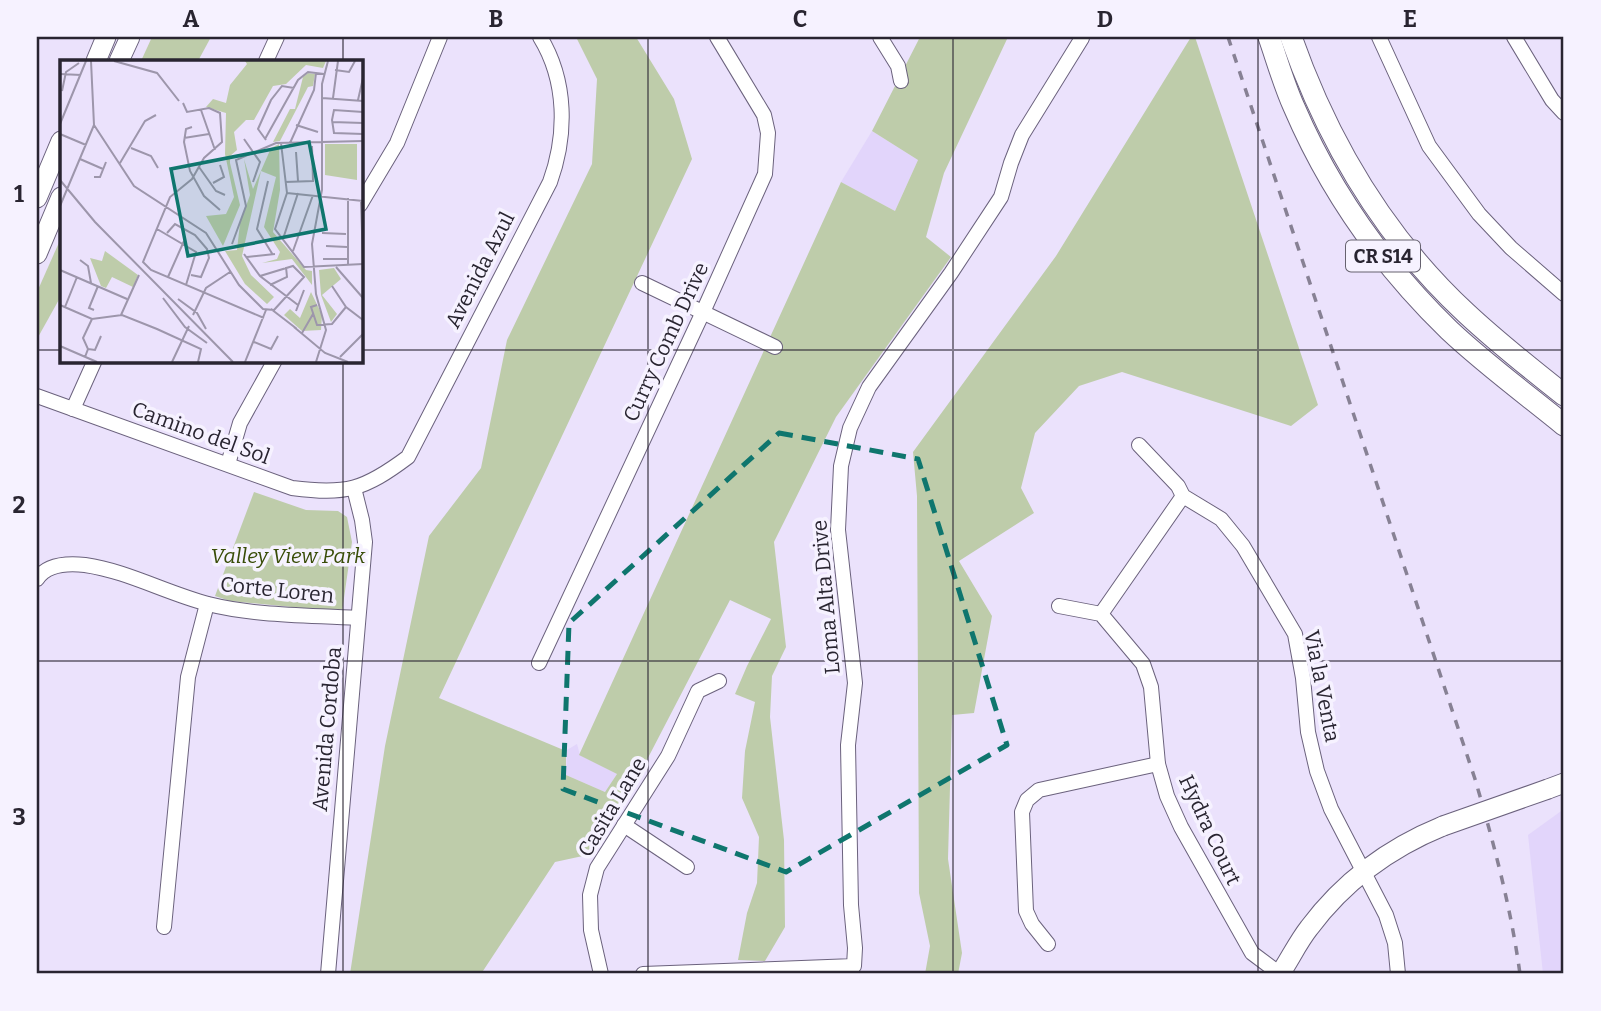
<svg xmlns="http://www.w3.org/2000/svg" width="1601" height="1011" viewBox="0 0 1601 1011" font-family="Bitter,serif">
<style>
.built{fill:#e2d5fb}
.green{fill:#beccaa}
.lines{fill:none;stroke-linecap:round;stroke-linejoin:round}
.street-casing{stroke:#6b627d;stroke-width:16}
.secondary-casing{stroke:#6b627d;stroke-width:21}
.primary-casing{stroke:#6b627d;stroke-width:23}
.street{stroke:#fff;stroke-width:14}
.secondary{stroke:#fff;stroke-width:19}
.primary{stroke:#fff;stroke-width:21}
.rail{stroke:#878194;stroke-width:3.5;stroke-dasharray:9 9;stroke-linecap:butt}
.secondary-bridge-casing{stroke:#6b627d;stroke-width:21;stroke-linecap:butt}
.secondary-bridge{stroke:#fff;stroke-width:19}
.marked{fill:none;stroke:#0f766e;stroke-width:5;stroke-dasharray:14 9;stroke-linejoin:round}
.grid{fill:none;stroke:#292531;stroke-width:2;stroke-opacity:0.55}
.labels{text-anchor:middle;stroke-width:7;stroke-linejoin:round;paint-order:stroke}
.shield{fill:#f6f2ff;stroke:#66626f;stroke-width:2}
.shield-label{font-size:19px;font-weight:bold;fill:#292531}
.street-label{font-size:21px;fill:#292531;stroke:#f6f2ff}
.park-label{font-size:21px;font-style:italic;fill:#394d08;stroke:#f6f2ff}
.inset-road{fill:none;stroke:#9d96ab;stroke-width:2}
.view{fill:#0f766e;fill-opacity:0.15;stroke:#0f766e;stroke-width:3.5}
.inset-edge{fill:none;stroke:#292531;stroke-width:3.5}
.neatline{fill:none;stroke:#292531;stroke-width:2.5}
.grid-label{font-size:23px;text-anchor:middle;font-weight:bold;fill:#292531}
</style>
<rect width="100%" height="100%" fill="#ebe2fc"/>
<!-- built -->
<g class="built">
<polygon points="872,131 918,160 895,211 841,182"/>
<polygon points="577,744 580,755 617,774 605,792 566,775 567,750"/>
<polygon points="1564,809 1564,974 1543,974 1528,835"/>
</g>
<!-- green -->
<g class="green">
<polygon points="152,37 211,37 198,61 141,61"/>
<polygon points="576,37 636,37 674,99 692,159 439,698 566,751 566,775 605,792 617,774 579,755 841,182 895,211 918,160 872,131 920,37 1008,37 944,173 926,237 951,257 836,417 774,542 786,647 772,676 770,717 784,840 785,927 765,961 738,960 747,913 757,883 759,837 742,798 745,751 755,702 735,694 747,666 771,619 730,600 624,804 592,854 555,862 481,974 350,974 385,746 429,536 481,468 507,340 592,164 597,79"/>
<polygon points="1191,37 1195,37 1318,405 1291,426 1122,372 1079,386 1035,433 1021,488 1034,513 959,561 992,616 974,713 952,715 948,859 962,953 958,974 925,974 930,946 919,893 917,496 913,452 1056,256"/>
<polygon points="61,238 61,296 37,339 37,292"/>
<polygon points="254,492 306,510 338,511 347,517 352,542 342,612 230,601 215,596"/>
</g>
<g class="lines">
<!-- street casing -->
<g class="street-casing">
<g id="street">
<polyline points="880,37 898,66 901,81"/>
<polyline points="1379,37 1429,146 1479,214 1511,248 1564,294"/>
<polyline points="1514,37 1552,100 1564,113"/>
<polyline points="266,61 277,37"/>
<polyline points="360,205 397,143 440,37"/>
<polyline points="642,283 775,347"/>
<path d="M37,396L292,488C346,495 364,490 408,457L550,182C567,135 567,81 540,37"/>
<polyline points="73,409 95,360"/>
<polyline points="1139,445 1178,486 1183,496 1221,519 1243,546 1295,634 1303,678 1308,732 1317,771 1331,809 1386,915 1395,943 1398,974"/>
<polyline points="228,464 240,423 275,360"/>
<path d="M37,579C47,564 67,563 85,565C127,571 166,593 208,604C256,616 308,615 357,618"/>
<polyline points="1059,606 1101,614 1143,664 1151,687 1158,764 1167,796 1181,827 1252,953 1280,974"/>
<polyline points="1101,614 1183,496"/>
<polyline points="539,663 703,312 765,174 768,133 764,115 717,37"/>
<polyline points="624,825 687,867"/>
<polyline points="164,927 188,677 207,604"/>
<polyline points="1048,944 1032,924 1026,911 1022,812 1027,800 1039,790 1158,764"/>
<polyline points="328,974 365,542 362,520 354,488"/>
<polyline points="601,974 591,930 590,895 597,868 668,756 698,691 719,681"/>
<polyline points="643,974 854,966 855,948 851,905 848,745 855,683 838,530 841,466 850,428 869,387 951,273 1001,197 1011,163 1022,135 1082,38"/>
</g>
</g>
<!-- secondary casing -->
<g class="secondary-casing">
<g id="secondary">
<polyline points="96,61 106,37"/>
<polyline points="119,61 130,37"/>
<polyline points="37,198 61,141"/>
<polyline points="37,254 61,197"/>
<polyline points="1548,789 1564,783"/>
<path d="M1280,974C1290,959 1298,942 1309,928C1344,881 1389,848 1443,826"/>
</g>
</g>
<!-- primary casing -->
<g class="primary-casing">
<g id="primary">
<path d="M1269,37C1277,60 1284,85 1294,107C1330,191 1383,266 1449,330C1485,364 1526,394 1564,425"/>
<path d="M1291,37C1328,142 1384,237 1466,313C1497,342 1531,369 1564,395"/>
</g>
</g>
<!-- street -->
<use href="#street" class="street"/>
<!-- secondary -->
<use href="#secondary" class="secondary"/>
<!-- primary -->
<use href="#primary" class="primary"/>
<!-- rail -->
<path class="rail" d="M1228,37L1475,779C1494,844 1511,908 1520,974"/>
<!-- secondary-bridge casing -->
<g class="secondary-bridge-casing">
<polyline id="secondary-bridge" points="1443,826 1548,789"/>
</g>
<!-- secondary-bridge -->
<use href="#secondary-bridge" class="secondary-bridge"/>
</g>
<!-- marked area -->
<path class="marked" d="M779,433L918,459L1007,745L786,872L563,789L569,623Z"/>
<!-- grid -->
<path class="grid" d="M343,37V61M648,37V974M953,37V974M1258,37V974M37,350H61M360,350H1564M343,360V974M37,661H1564"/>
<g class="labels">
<!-- shield labels -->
<rect class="shield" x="1346" y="240.5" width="74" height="31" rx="5"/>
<g class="shield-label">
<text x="1383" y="263">CR S14</text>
</g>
<!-- street labels -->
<g class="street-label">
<text transform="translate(480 270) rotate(-63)" y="7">Avenida Azul</text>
<text transform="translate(666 342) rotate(-65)" y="7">Curry Comb Drive</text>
<text transform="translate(201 433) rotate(20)" y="7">Camino del Sol</text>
<text transform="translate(277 590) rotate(6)" y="7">Corte Loren</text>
<text transform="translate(826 597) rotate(-95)" y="7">Loma Alta Drive</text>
<text transform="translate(1322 686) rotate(79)" y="7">Via la Venta</text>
<text transform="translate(327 729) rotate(-85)" y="7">Avenida Cordoba</text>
<text transform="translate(612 807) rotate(-59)" y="7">Casita Lane</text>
<text transform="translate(1210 830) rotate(65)" y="7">Hydra Court</text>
</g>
<!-- park labels -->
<g class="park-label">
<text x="288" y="563">Valley View Park</text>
</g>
</g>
<!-- overview -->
<g transform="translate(60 60)">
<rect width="303" height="303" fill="#ebe2fc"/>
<path d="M185,1H266L263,8L246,5L226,24L213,26L194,60H186L174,72L177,90L170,96V103L180,145L163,186L146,156L166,154L174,137L165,94L166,53L146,47L153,39L166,43L170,25L187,4ZM248,13L255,14L253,26L248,27L220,81L213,82L230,49H235L243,17ZM219,84L220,130L213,172L246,210L252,211V225L232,199L202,203L217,199L220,192L204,167L216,117L201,111L182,196L191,215L214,237L207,244L185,224L165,191L177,190L180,163L190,135L184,99L193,129L211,88ZM265,84H297V120L265,115ZM45,191L78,215L73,227L52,217L46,228L41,226L30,198L42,201ZM274,208L281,219L262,235L277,254L271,262L261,235L259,210ZM251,232L262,255L261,270L242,271L224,255L230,249L240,258Z" fill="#beccaa"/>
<path class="inset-road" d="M31,1L34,65L74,126L146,173L179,225L203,249L214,250M54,1L97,13L119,41M275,10L289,12L295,1M0,14L21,15M2,31L6,12L19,3M262,38L303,41M273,38L278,1M298,40L303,18M123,43L127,52L149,48L160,53L162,82L144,98L132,119L110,137L83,202L91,210L204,258M141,50L155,90M303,52L274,50L272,60L274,73L303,74M272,62L303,63M0,64L26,1M236,65L258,72M132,67L126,69L124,82L130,111L144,136L160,150M0,74L26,85M124,78L149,74M184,79L200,102L193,122M205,79L238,20L248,12L264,14M206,80L198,69L211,40L222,26L234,28M221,83L227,133M230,83L254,30L256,13M71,88L91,96L98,108M236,92L238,121M20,99L43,109M60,103L85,61L96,55M139,107L156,131L165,135M34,117H40L46,102M0,120L35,162L173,302M208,121L197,169L213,195M225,122L253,121L252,86M153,123L164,117L160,105M227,133L215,169L244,207L303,204M227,133L303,141M288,138V206M301,142L303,201M0,146L34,65M97,169L136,192L126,225M107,173L115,164L135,175L147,189L149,198L141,217L131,215M262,173L286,174M223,179L238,133M172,184L186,146L176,100L216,83L262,82V24L268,1M266,186L287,187M233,191L253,135M184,194L200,216L238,245M187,197L215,194M263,199H288M20,200L28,206L31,223M276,207L303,238M0,210L67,239M200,216L233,206L244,217L214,250M108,217L124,181M210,225L227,217L226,207M272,226L286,247L303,260M103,238L125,267L147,283M118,239L137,253L146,269M0,245L32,259L62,255L97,269L141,289L138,302M257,245L251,247L257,265L272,264L286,247M5,247L17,217M211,249L237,269M34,250L29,248L38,226M236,251L244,230M61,255L79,215M133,255L146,228L170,212M234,267L265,293L288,302M242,273L253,254M194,282L211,289L218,276M0,286L37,302M28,289L35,290L41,276M25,297L28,289L23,278L32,259M280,297L303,274M112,302L129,266M185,302L206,250M256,302L266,270L256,234L252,184L262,130V82L303,81"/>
<path class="view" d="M249,82L266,169L128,196L111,109Z"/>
<rect width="303" height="303" class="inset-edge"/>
</g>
<!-- border -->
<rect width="1601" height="1011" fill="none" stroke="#f6f2ff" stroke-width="77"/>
<rect x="38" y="38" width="1524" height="934" class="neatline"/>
<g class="grid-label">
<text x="191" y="27">A</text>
<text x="496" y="27">B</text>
<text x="800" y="27">C</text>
<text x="1105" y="27">D</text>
<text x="1410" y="27">E</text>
<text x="19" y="202">1</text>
<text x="19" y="513">2</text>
<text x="19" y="825">3</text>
</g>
</svg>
